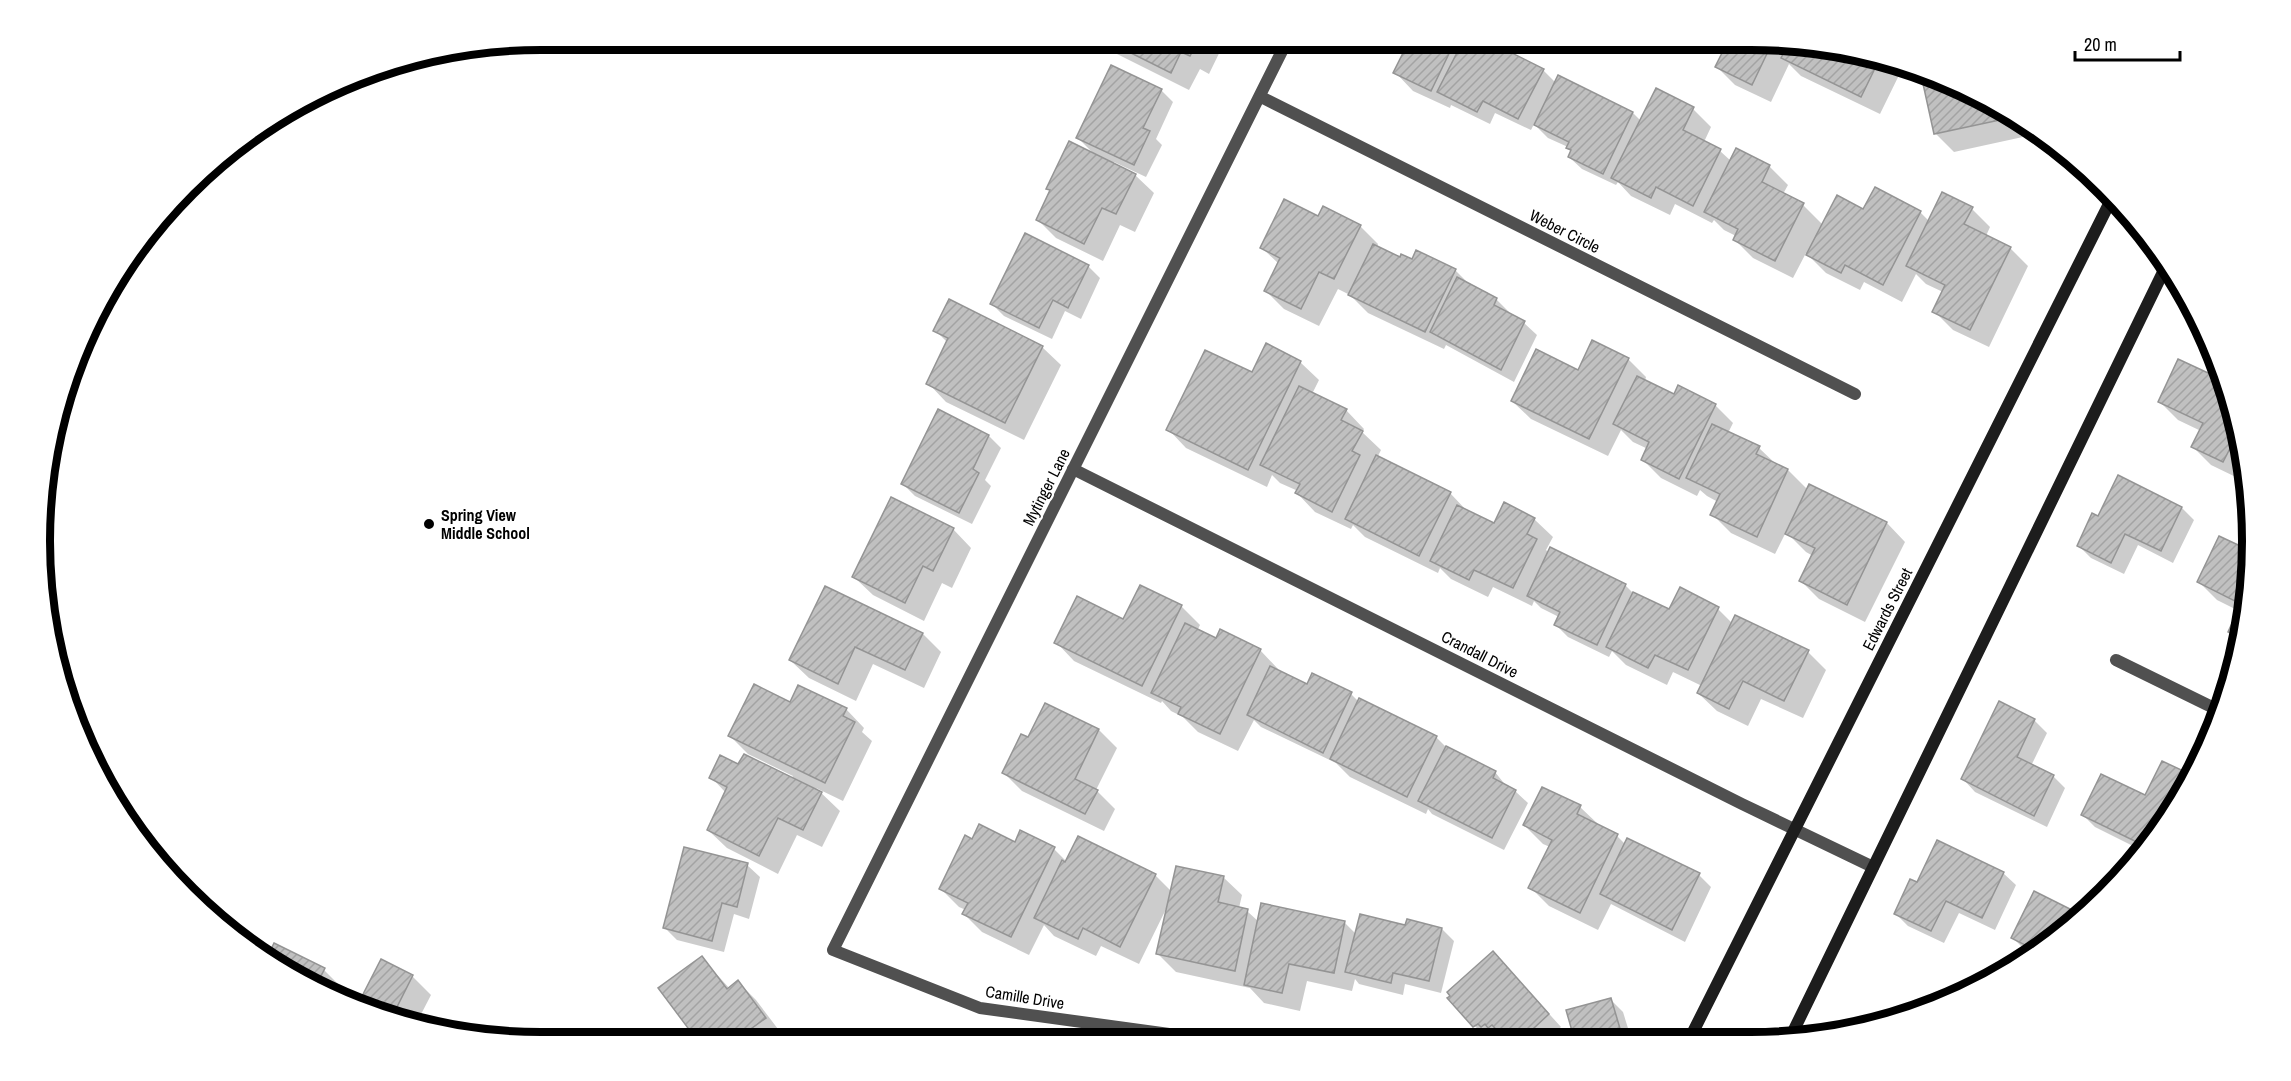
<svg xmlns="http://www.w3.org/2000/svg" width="2291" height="1081" viewBox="0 0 2291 1081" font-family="'Archivo Narrow',sans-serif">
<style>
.shadow{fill:#0003}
.building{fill:url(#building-hatch);stroke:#949494;stroke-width:1.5}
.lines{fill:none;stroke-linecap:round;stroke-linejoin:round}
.minor{stroke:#505050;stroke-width:12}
.secondary{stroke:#1d1d1d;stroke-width:12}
.poi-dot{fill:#000;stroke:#fff;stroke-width:2}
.labels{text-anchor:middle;stroke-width:4.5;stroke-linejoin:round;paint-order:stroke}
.street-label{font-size:16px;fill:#000;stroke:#fff}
.poi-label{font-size:16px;font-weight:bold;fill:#000;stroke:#fff;text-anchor:start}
.rim{fill:none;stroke:#000;stroke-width:8}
</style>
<defs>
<pattern id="building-hatch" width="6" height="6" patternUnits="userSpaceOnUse" patternTransform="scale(1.5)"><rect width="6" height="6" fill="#c0c0c0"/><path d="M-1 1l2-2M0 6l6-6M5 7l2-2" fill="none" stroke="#a3a3a3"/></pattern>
</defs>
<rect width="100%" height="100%" fill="#fff"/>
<!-- shadow -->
<g class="shadow">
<polygon points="1101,39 1226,39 1209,74 1200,69 1189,90 1115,53"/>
<polygon points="1396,39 1484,39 1543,70 1556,83 1559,77 1633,113 1641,121 1693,109 1711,127 1704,142 1720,151 1731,161 1737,150 1769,166 1788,185 1783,194 1803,205 1823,225 1864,211 1920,212 1929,221 1972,209 1990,227 1986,236 2010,248 2028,266 1989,347 1953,330 1934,311 1943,292 1926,284 1916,274 1902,302 1864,282 1860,290 1826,273 1806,253 1793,278 1753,258 1735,240 1736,236 1724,230 1714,220 1712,223 1675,204 1670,215 1631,196 1618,182 1616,185 1582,169 1569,157 1571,152 1568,147 1548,138 1534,124 1531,130 1495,113 1490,124 1451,105 1450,108 1413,91 1395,72 1408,45"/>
<polygon points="1716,39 1751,39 1849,49 1897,63 1902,69 1880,114 1801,76 1789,64 1771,102 1735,85 1717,67 1728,45"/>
<polygon points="1943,77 2029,124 2032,135 1954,152 1935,133"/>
<polygon points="1161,90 1173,102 1156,139 1162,145 1146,177 1114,162 1113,164 1135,175 1154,193 1135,232 1120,225 1103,261 1056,238 1037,219 1051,192 1048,189 1094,154 1077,137"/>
<polygon points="1319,218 1360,226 1378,244 1377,247 1400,259 1455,270 1471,286 1496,299 1509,312 1508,314 1524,323 1537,335 1514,382 1446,345 1444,349 1368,313 1350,295 1338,289 1319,326 1284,309 1266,291 1279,264 1262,248"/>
<polygon points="1088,266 1100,278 1081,319 1065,311 1052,339 1004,316 992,304"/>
<polygon points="935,330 1042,347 1061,365 1024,440 946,402 928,383 948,343"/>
<polygon points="1628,359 1646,377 1645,381 1674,396 1715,405 1733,423 1728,433 1759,448 1778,466 1788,470 1808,490 1810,486 1887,523 1905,542 1865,622 1819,599 1801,581 1813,556 1806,552 1786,532 1775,554 1731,533 1712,514 1718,502 1707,496 1700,490 1697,496 1661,478 1643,460 1648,449 1633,442 1621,430 1608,456 1531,419 1512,401 1578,372"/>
<polygon points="1300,362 1319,380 1312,394 1346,410 1364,429 1362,432 1381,450 1377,458 1450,493 1468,512 1495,525 1534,519 1553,537 1546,550 1549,553 1625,585 1633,593 1670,611 1718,609 1732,623 1808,652 1826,670 1803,718 1761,699 1748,726 1717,711 1698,693 1702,686 1673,672 1667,685 1626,665 1612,651 1609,657 1568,637 1555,624 1559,617 1541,608 1534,601 1532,606 1493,587 1488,597 1451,579 1440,568 1438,573 1365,537 1353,525 1351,529 1315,512 1297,493 1298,491 1280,483 1272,475 1267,487 1186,448 1168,429 1253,374"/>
<polygon points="2223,379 2242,443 2245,473 2242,480 2211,465 2193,447 2201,431 2178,420 2159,401 2222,381"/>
<polygon points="939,411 989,436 1001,448 985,480 991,486 972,524 915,496 903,484"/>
<polygon points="2182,508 2194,520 2173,563 2138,545 2124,574 2091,558 2078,545 2099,518"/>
<polygon points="953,529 971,548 952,588 942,583 924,621 873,595 854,577"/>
<polygon points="2251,553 2242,639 2241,644 2229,632 2239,611 2217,600 2199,582"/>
<polygon points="825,588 923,634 941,652 924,688 873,664 856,701 809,678 790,660"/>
<polygon points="1181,606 1200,625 1197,631 1216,640 1260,650 1278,669 1277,671 1308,686 1351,694 1359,702 1436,737 1448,749 1495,772 1507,787 1515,791 1528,803 1504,850 1432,814 1428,809 1426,814 1350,777 1336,763 1261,727 1254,720 1238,751 1198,732 1183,717 1171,711 1162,701 1161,703 1074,661 1056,642 1124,621"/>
<polygon points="791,704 846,709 864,728 862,732 872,741 843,801 816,788 840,811 822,847 797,835 778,874 727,848 708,830 726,793 711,777 739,766 791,779 793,776 748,754 730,736"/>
<polygon points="1046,705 1099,730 1117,748 1096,790 1115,809 1104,831 1022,791 1003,772 1029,739"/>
<polygon points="2034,720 2047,733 2031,766 2053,776 2065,788 2047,827 1975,792 1963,779"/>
<polygon points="2189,776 2149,846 2143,851 2095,827 2083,815 2146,797"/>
<polygon points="1543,788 1580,807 1599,825 1617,836 1625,844 1699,875 1711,887 1685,942 1611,904 1598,930 1549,906 1530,887 1550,847 1543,844 1524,825"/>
<polygon points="973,841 1054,849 1067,862 1155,875 1172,892 1223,877 1242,895 1239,908 1247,911 1259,922 1344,922 1356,934 1406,927 1442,929 1454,941 1441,993 1405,984 1403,995 1359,984 1355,979 1352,991 1307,981 1300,1011 1264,1003 1250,988 1176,972 1158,954 1168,905 1139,964 1101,946 1096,956 1054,936 1044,925 1029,955 982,932 964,914 966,910 959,907 941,889"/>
<polygon points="747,865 760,877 749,919 734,914 724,952 677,940 665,928"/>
<polygon points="2003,873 2016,885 1995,930 1959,913 1944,943 1908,926 1895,913"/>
<polygon points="2035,893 2079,915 2056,938 2029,954 2013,938"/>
<polygon points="702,958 730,989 738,982 756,1000 784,1037 778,1041 680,1042 693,1032"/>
<polygon points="267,961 324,970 342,988 337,998"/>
<polygon points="382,961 412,976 431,995 416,1024 420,1026 359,1007"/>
<polygon points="1505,965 1561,1027 1548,1039 1507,1039 1505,1036 1501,1039 1498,1036 1495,1039 1491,1035 1487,1039 1449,998"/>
<polygon points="1611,1000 1623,1012 1631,1038 1575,1038 1568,1011"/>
</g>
<!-- building -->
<g class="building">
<polygon points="1103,39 1199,39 1190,56 1181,52 1171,73"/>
<polygon points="1410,39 1456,39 1431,91 1393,73"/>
<polygon points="1464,39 1484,39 1544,69 1518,119 1483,101 1477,112 1437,92"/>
<polygon points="1729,39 1773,41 1752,85 1715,67"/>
<polygon points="1789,43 1849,49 1880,58 1861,97 1781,58"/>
<polygon points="1111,65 1162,89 1143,128 1150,131 1134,165 1076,138"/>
<polygon points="1920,70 1943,77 2014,117 1934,134"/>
<polygon points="1558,75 1633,112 1603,174 1568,157 1571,150 1566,148 1569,142 1534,125"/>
<polygon points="1656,88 1694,107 1683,130 1721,149 1693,206 1656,187 1651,198 1611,178"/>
<polygon points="1069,141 1136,174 1116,214 1102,208 1084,244 1036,220 1050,190 1046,189"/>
<polygon points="1736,148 1770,165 1762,182 1804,203 1775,261 1733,240 1738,229 1704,212"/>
<polygon points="1875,187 1921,211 1883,285 1845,265 1841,273 1806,255 1837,195 1863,209"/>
<polygon points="1942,192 1973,207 1964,224 2011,247 1970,330 1932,312 1945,285 1906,266"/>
<polygon points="1284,199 1318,216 1323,206 1361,225 1334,279 1319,272 1301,309 1264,291 1280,258 1260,248"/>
<polygon points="1025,233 1089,265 1068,308 1053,300 1039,328 990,304"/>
<polygon points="1373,244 1400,257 1401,254 1412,259 1416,250 1456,269 1425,332 1348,295"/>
<polygon points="1457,277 1497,298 1494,305 1525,321 1501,370 1430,332"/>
<polygon points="949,299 1043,346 1005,423 926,384 948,338 933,331"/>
<polygon points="1592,340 1629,358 1589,439 1511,401 1536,349 1578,370"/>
<polygon points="1266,343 1301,361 1248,470 1166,430 1205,350 1252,372"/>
<polygon points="2178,359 2221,379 2222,377 2239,431 2223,462 2191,447 2203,423 2158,402"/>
<polygon points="1637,376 1674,394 1678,385 1716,404 1679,479 1641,460 1649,442 1613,424"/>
<polygon points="1299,386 1347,409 1341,420 1363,431 1352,451 1360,455 1332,512 1295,493 1300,484 1260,465"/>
<polygon points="938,409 989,435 973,469 979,473 959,513 901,484"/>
<polygon points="1712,424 1760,446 1756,454 1788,469 1757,537 1710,515 1720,494 1686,478"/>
<polygon points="1376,455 1451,492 1419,556 1345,519"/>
<polygon points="2118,475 2182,507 2161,551 2125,534 2111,563 2077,546 2092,513 2098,516"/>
<polygon points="1809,484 1887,522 1847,605 1799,581 1815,548 1785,534"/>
<polygon points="891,497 954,528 933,571 923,566 905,603 852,577"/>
<polygon points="1504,502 1535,518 1527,534 1537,539 1513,588 1474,570 1469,580 1430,561 1457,505 1494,523"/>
<polygon points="2219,536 2251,551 2242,639 2228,632 2241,604 2197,582"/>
<polygon points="1550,547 1626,584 1597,645 1554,625 1560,612 1527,596"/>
<polygon points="1140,585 1182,605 1142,686 1054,643 1077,596 1123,619"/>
<polygon points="825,586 923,633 905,670 855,647 838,684 789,660"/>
<polygon points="1680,587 1719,607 1688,670 1655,655 1648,668 1606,647 1633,592 1669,609"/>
<polygon points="1735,615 1809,650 1784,701 1743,681 1729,709 1697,693"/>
<polygon points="1185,623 1216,638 1220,629 1261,649 1220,734 1178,714 1181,707 1151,693"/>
<polygon points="1270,666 1307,684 1312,673 1352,692 1323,753 1247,715"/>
<polygon points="754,684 790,702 798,685 847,708 843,716 855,722 825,783 728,736"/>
<polygon points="1359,698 1437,736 1407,797 1330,759"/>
<polygon points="1999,701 2035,719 2017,757 2054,775 2034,816 1961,779"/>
<polygon points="1045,703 1099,729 1075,779 1098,790 1085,814 1002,773 1021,734 1028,737"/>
<polygon points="1446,746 1496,771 1493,778 1516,790 1492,838 1418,801"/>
<polygon points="744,754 822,792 803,830 778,818 759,856 707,830 727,787 709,778 720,755 738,764"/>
<polygon points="2162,761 2190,774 2147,847 2081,815 2101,774 2145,795"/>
<polygon points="1542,787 1581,805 1577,814 1618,834 1580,913 1528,888 1552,840 1523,825"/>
<polygon points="979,824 1015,842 1020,830 1055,847 1011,937 962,914 968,903 939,889 965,835 972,839"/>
<polygon points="1078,836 1156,874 1120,947 1083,928 1078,939 1034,918 1062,860 1065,862"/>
<polygon points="1627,838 1700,873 1672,930 1600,894"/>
<polygon points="1937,840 2004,872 1982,918 1946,901 1931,931 1894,914 1910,879 1917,882"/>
<polygon points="684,847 748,863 737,907 722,903 712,941 663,928"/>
<polygon points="1176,866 1224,876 1218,902 1248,909 1235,971 1156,954"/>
<polygon points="2034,891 2080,914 2056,938 2035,950 2011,938"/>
<polygon points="1261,903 1345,921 1334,973 1289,964 1282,993 1244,985"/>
<polygon points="1360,914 1405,925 1407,919 1442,928 1429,981 1393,973 1391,983 1345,972"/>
<polygon points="274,943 325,968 316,986 266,960"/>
<polygon points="1493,951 1549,1014 1522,1039 1505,1039 1492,1025 1488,1028 1485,1024 1481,1027 1478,1024 1473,1027 1447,998 1450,996 1447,992"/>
<polygon points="702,956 727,989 738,980 766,1018 734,1041 677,1042 691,1032 658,988"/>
<polygon points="381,959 413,975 395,1011 429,1028 357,1006"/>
<polygon points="1611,998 1621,1032 1599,1038 1574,1038 1566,1010"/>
<polygon points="786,1030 809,1041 780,1041"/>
</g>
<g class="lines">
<!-- minor -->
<g class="minor">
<polyline points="1261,97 1855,394"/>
<polyline points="1073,469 1742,804 1873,867"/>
<polyline points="2116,660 2220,711"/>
<polyline points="1185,1040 1169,1034 980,1008 833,950 1288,39"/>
</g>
<!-- secondary -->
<g class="secondary">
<polyline points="1690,1038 2113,196"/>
<polyline points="1790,1038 2168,262"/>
</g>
</g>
<!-- markers -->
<circle class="poi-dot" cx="429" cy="524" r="6"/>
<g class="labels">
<!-- street labels -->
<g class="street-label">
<text transform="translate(1565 231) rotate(27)" y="6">Weber Circle</text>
<text transform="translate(1046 487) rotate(-63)" y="6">Mytinger Lane</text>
<text transform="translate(1887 609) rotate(-63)" y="6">Edwards Street</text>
<text transform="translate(1480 654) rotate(27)" y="6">Crandall Drive</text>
<text transform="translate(1025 997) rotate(9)" y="6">Camille Drive</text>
</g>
<!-- poi labels -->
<g class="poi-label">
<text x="441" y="521">Spring View<tspan x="441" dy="18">Middle School</tspan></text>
</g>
</g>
<!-- crop -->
<path d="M0 0H2291V1081H0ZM541 50H1751A491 491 0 0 1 2242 541V541A491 491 0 0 1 1751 1032H541A491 491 0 0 1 50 541V541A491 491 0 0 1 541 50Z" fill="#fff" fill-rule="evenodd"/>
<path class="rim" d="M541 50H1751A491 491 0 0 1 2242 541V541A491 491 0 0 1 1751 1032H541A491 491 0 0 1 50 541V541A491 491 0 0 1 541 50Z"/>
<!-- scale -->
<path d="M2075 51v9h105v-9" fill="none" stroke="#000000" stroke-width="3"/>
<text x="2084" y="51" font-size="18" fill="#000000" stroke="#ffffff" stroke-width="4.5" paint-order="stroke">20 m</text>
</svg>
